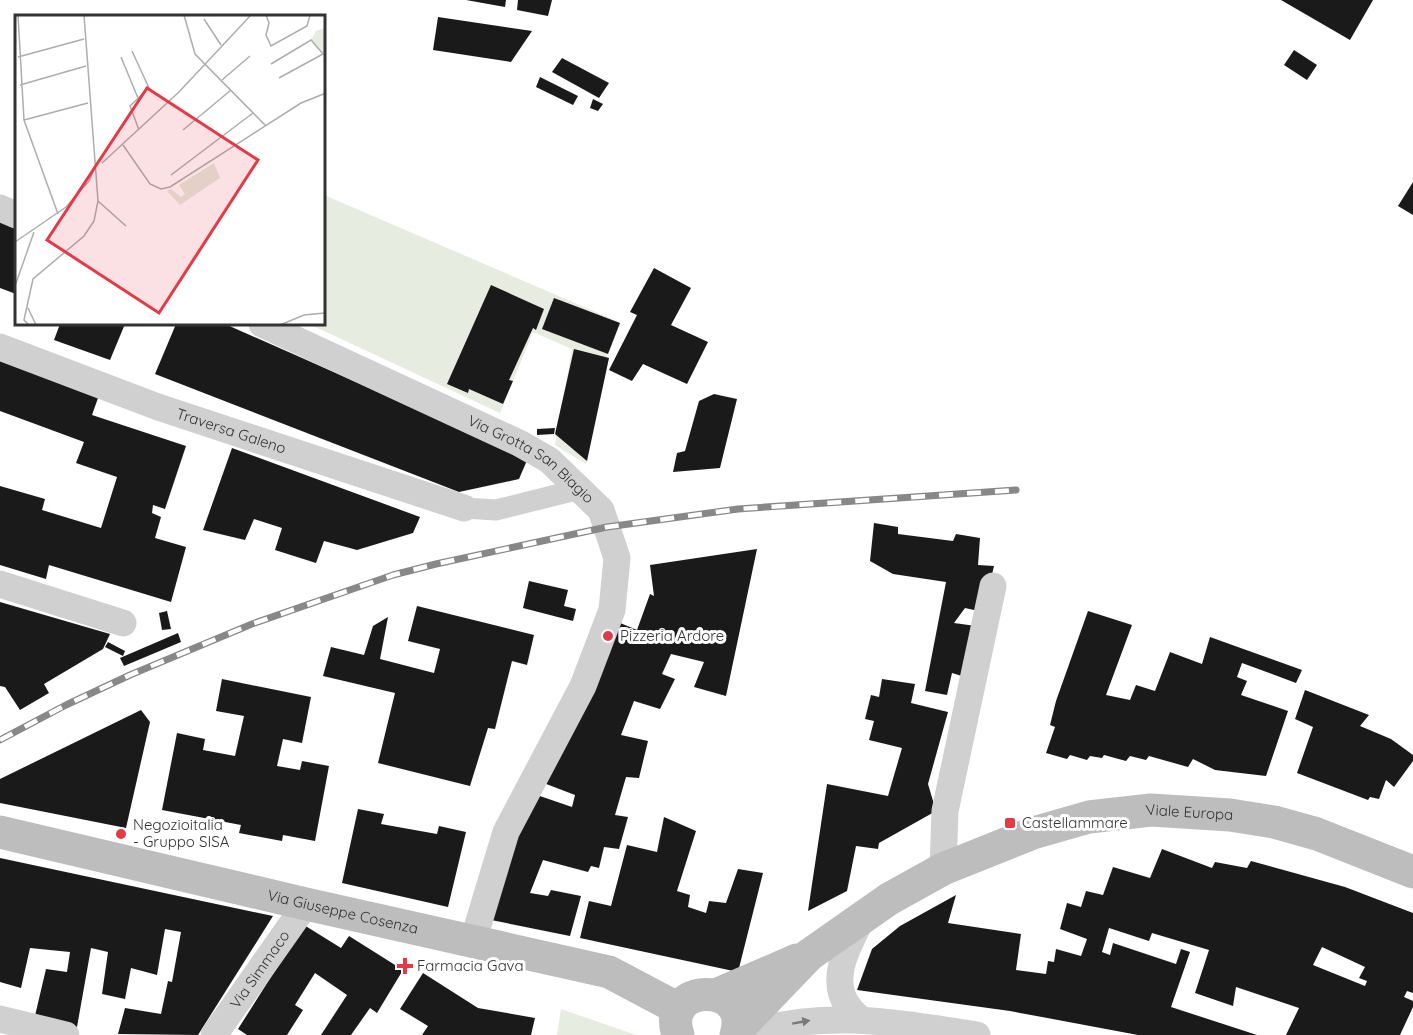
<svg xmlns="http://www.w3.org/2000/svg" width="1413" height="1035" viewBox="0 0 1413 1035" font-family="Quicksand,sans-serif">
<style>
.green{fill:#e6ecdf}
.building{fill:#1a1a1a;fill-rule:evenodd}
.lines{fill:none;stroke-linecap:round;stroke-linejoin:round}
.pedestrian{stroke:#d0d0d0;stroke-width:21}
.minor{stroke:#d0d0d0;stroke-width:27}
.secondary{stroke:#bdbdbd;stroke-width:33}
.rail-casing{stroke:#888;stroke-width:7}
.rail{stroke:#fff;stroke-width:4.5;stroke-dasharray:14;stroke-linecap:butt}
.oneway{fill:#7a7a7a}
.poi-dot{fill:#e63946;stroke:#fff;stroke-width:2}
.labels{text-anchor:middle;stroke-width:6;stroke-linejoin:round;paint-order:stroke}
.street-label{font-size:15px;fill:#333;stroke:#fff}
.poi-label{font-size:15px;fill:#333;stroke:#fff;text-anchor:start}
.inset-road{fill:none;stroke:#adadad;stroke-width:1.5}
.view{fill:#e63946;fill-opacity:0.15;stroke:#e63946;stroke-width:3}
.inset-edge{fill:none;stroke:#333;stroke-width:3}
</style>
<rect width="100%" height="100%" fill="#fff"/>
<!-- green -->
<g class="green">
<polygon points="324,195 619,322 608,351 586,464 555,445 572,349 533,332 500,413 309,324 324,324"/>
<polygon points="561,1009 636,1035 557,1035"/>
</g>
<!-- building -->
<g class="building">
<polygon points="466,0 506,0 505,7"/>
<polygon points="518,0 552,0 548,16 517,10"/>
<polygon points="1281,0 1373,0 1350,40"/>
<polygon points="438,17 532,31 511,62 433,50"/>
<polygon points="1294,50 1317,65 1307,80 1284,65"/>
<polygon points="562,58 609,83 599,98 552,72"/>
<polygon points="540,77 578,96 573,105 536,87"/>
<polygon points="593,99 603,104 598,111 590,108"/>
<polygon points="1413,182 1413,215 1398,206"/>
<polygon points="0,219 16,226 16,294 0,288"/>
<polygon points="654,268 691,288 671,325 708,342 687,384 643,364 632,381 609,370 637,315 630,312"/>
<polygon points="491,285 544,309 536,330 533,328 509,380 513,381 503,404 469,389 468,393 447,384"/>
<polygon points="554,298 620,323 608,354 542,329"/>
<polygon points="60,324 125,324 110,360 54,340"/>
<polygon points="176,324 225,324 528,458 519,479 459,492 155,374"/>
<polygon points="574,349 609,358 587,461 555,434"/>
<polygon points="0,360 98,398 92,415 186,446 165,509 153,505 152,513 161,517 155,538 186,547 171,602 49,565 46,579 0,565 0,486 45,499 42,510 101,528 117,477 76,463 84,442 0,411"/>
<polygon points="714,394 737,399 720,468 673,472 677,453 685,451 699,401"/>
<polygon points="555,428 554,434 537,435 537,429"/>
<polygon points="232,448 420,517 413,533 357,550 324,541 316,563 275,550 282,528 254,519 245,540 203,530"/>
<polygon points="874,523 898,527 898,534 953,541 956,534 980,538 978,565 994,566 983,612 965,608 954,623 976,626 965,677 952,673 947,695 925,691 946,582 893,574 870,561"/>
<polygon points="757,549 726,696 694,687 704,662 671,654 662,674 675,679 660,709 634,701 621,735 648,741 639,778 626,777 615,815 628,817 619,849 604,847 599,868 591,866 588,872 543,860 530,893 548,896 551,890 581,896 570,936 486,919 534,794 572,807 575,795 541,782 613,620 637,630 650,594 654,596 650,565"/>
<polygon points="529,581 568,590 564,606 576,609 573,621 523,608"/>
<polygon points="0,602 110,634 103,649 44,684 49,693 20,710 5,687 0,686"/>
<polygon points="417,606 534,635 527,665 512,661 495,729 488,728 470,786 378,763 395,693 323,676 331,647 364,655 373,626 388,617 380,659 434,673 440,649 408,641"/>
<polygon points="167,611 171,629 162,630 159,613"/>
<polygon points="1088,611 1132,625 1106,695 1130,700 1136,685 1155,691 1170,652 1202,664 1210,637 1302,670 1296,683 1242,663 1237,677 1247,681 1241,695 1288,711 1266,776 1215,770 1193,759 1188,767 1149,756 1146,760 1130,756 1126,761 1104,755 1102,758 1090,756 1087,760 1070,755 1067,759 1046,753 1055,727 1050,725 1056,701"/>
<polygon points="178,633 181,642 124,666 120,658"/>
<polygon points="108,642 125,651 123,656 105,647"/>
<polygon points="222,679 311,697 302,743 283,739 277,766 300,770 302,761 329,766 315,841 283,835 282,841 239,833 241,825 162,810 177,733 205,739 203,750 235,756 244,716 216,711"/>
<polygon points="882,679 915,684 911,703 948,712 928,784 936,811 879,843 878,849 856,846 847,891 808,911 827,784 888,796 902,748 869,740 874,721 865,719 871,695 879,697"/>
<polygon points="1305,690 1369,715 1360,726 1391,739 1413,755 1413,761 1394,787 1386,780 1379,799 1370,797 1368,800 1297,773 1313,727 1295,719"/>
<polygon points="141,710 150,722 126,828 0,803 0,779"/>
<polygon points="358,809 384,814 381,824 437,834 439,826 466,832 448,907 342,883"/>
<polygon points="664,817 696,831 677,891 690,895 688,907 706,913 709,901 726,903 738,869 763,873 738,972 580,938 589,901 611,906 627,845 657,852"/>
<path d="M1162,849L1212,868L1215,862L1247,868L1251,861L1345,887L1413,913V993L1407,991L1404,997L1413,1001V1007L1400,1035H1286L1299,1008L1236,987L1233,1006L1195,993L1209,950L1152,933L1149,941L1109,928L1102,952L1110,955L1113,943L1176,964L1181,949L1190,952L1171,1007L1257,1035H1138L1010,1011L857,990L872,949L900,926L956,895L948,923L1021,934L1016,970L1046,974L1048,961L1054,962L1056,949L1081,956L1087,939L1060,929L1067,903L1081,907L1086,891L1103,895L1113,867L1150,878ZM1322,947L1365,967L1359,978L1367,981L1365,986L1313,965Z"/>
<polygon points="0,858 273,916 198,1035 118,1034 125,1008 161,1014 168,981 172,982 181,932 165,929 157,975 131,968 125,999 102,994 108,952 91,948 77,1027 34,1020 46,969 67,972 70,952 30,948 21,988 0,982"/>
<polygon points="304,925 341,948 349,936 403,970 377,1013 370,1008 351,1035 321,1035 347,995 315,973 295,1005 303,1010 287,1035 247,1035 238,1029"/>
<polygon points="423,973 478,1008 535,1018 531,1035 422,1035 428,1026 400,1009"/>
</g>
<g class="lines">
<!-- pedestrian -->
<polyline class="pedestrian" points="464,508 496,510 580,489"/>
<!-- minor -->
<g class="minor">
<polyline points="0,208 16,215"/>
<path id="s1" d="M262,324L519,443L549,460L601,510L617,558L612,610L583,686L506,832L477,928L475,943"/>
<path id="s2" d="M0,347L158,407L464,508"/>
<polyline points="0,584 123,623"/>
<polyline points="943,869 945,811 993,586"/>
<polyline points="0,1019 66,1035"/>
<path d="M861,1020C857,1016 851,1011 848,1006C828,979 849,944 862,918"/>
<path id="s3" d="M214,1035L306,904"/>
<path d="M744,1035C821,1008 899,1023 977,1035"/>
</g>
<!-- secondary -->
<g class="secondary">
<path id="s4" d="M0,832L306,904L609,972L679,1009"/>
<polyline points="716,995 797,960"/>
<path id="s5" d="M738,1029L809,955L889,899L943,869L1033,833L1089,817L1151,810L1230,815L1274,822L1317,834L1413,872"/>
<path d="M678,1035C660,981 753,981 736,1035"/>
</g>
<!-- rail casing -->
<g class="rail-casing">
<polyline id="rail" points="0,740 66,705 130,675 252,624 393,575 436,564 607,527 738,509 1016,490"/>
</g>
<!-- rail -->
<use href="#rail" class="rail"/>
</g>
<!-- one-way arrows -->
<defs><path id="oneway-solid" d="M-6-.8H1V-3.2L6.5 0L1 3.2V.8H-6Z" transform="scale(1.5)"/></defs>
<use class="oneway" href="#oneway-solid" transform="translate(801 1022) rotate(-10)"/>
<!-- markers -->
<g class="poi-dot">
<circle cx="608" cy="636" r="6"/>
<rect x="1004" y="817" width="12" height="12" rx="3"/>
<circle cx="121" cy="834" r="6"/>
<path d="M402 957h6v6h6v6h-6v6h-6v-6h-6v-6h6z"/>
</g>
<g class="labels">
<!-- street labels -->
<g class="street-label">
<text dy="5" stroke="none"><textPath href="#s2" startOffset="246">Traversa Galeno</textPath></text>
<text dy="5" stroke="none"><textPath href="#s1" startOffset="302">Via Grotta San Biagio</textPath></text>
<text dy="5" stroke="none"><textPath href="#s5" startOffset="518">Viale Europa</textPath></text>
<text dy="5" stroke="none"><textPath href="#s4" startOffset="352">Via Giuseppe Cosenza</textPath></text>
<text dy="5" stroke="none"><textPath href="#s3" startOffset="80">Via Simmaco</textPath></text>
</g>
<!-- poi labels -->
<g class="poi-label">
<text x="620" y="641">Pizzeria Ardore</text>
<text x="1022" y="828">Castellammare</text>
<text x="133" y="830">Negozioitalia<tspan x="133" dy="17">- Gruppo SISA</tspan></text>
<text x="417" y="971">Farmacia Gava</text>
</g>
</g>
<!-- overview -->
<g transform="translate(15 15)">
<rect width="310" height="310" fill="#fff"/>
<path d="M310,7V37L308,39L296,25L301,16L310,13ZM199,148L205,163L165,190L152,176L156,174L166,182L170,179L164,170Z" fill="#e6ecdf"/>
<path class="inset-road" d="M3,0L9,105L43,199M169,0L180,39L251,111M251,0L254,8L251,20L256,31L292,11L295,0M189,4L206,30M117,36L134,73L115,91L124,115M3,42L69,24M106,42L123,83M256,49L296,25L308,39L264,63M207,65L235,41M5,70L71,51M9,105L73,88M168,115L216,75M108,130L135,169L146,174L155,172L286,88L311,78M87,148L164,77L236,0M156,160L238,98M83,186L111,211M0,227L51,192L74,166L80,152M0,271L19,217M13,293L21,310M14,310L9,305L18,264L69,221L79,206L83,186L69,0M265,310L289,300L310,298"/>
<path class="view" d="M132,73L243,145L144,298L32,225Z"/>
<rect width="310" height="310" class="inset-edge"/>
</g>
</svg>
